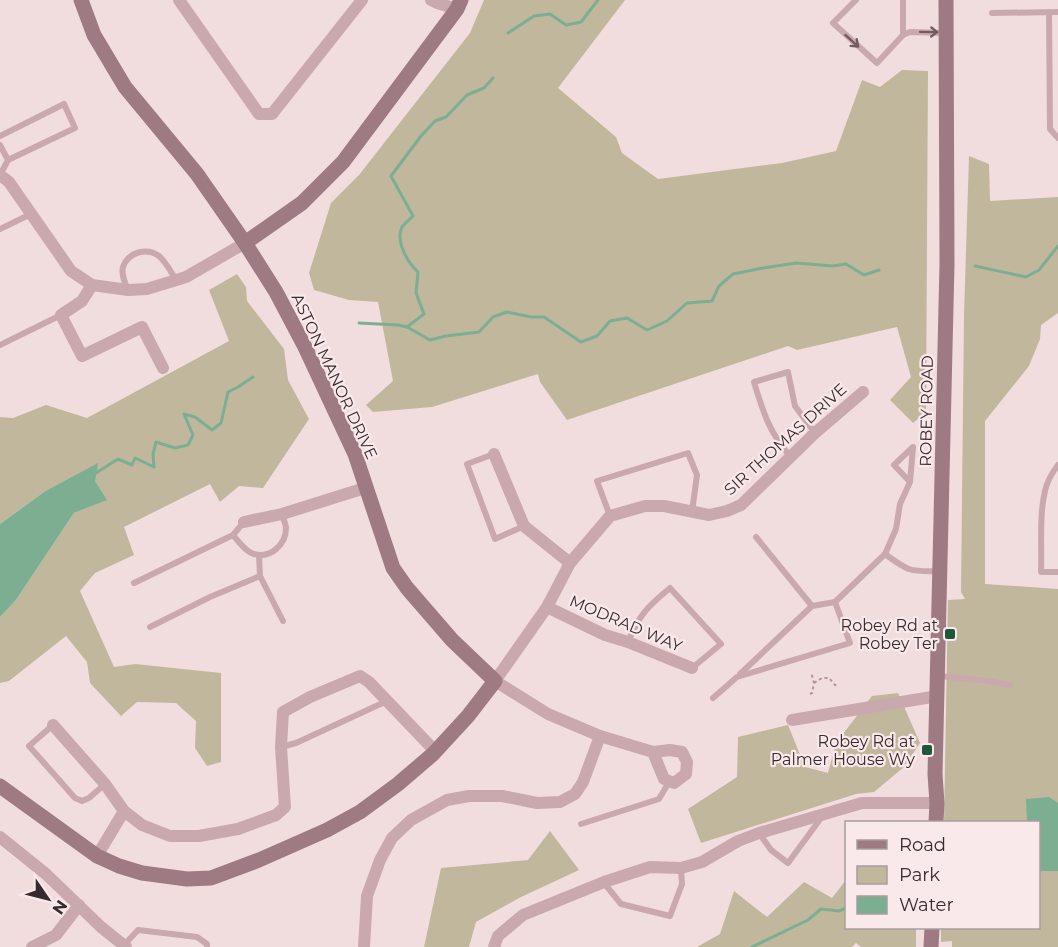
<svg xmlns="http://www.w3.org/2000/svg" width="1058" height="947" viewBox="0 0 1058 947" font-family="Montserrat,sans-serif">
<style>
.green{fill:#c1b79d}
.water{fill:#7caf92}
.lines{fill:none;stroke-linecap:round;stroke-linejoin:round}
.stream{stroke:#7caf92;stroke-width:3}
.path{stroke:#b69399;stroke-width:2;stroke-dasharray:3 3;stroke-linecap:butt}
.lane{stroke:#caa9ae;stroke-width:6}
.street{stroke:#caa9ae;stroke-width:12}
.secondary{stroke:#9e7a83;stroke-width:15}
.oneway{stroke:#725c61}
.poi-dot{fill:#1f5839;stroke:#f9e9ea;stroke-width:2}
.labels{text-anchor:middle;stroke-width:4.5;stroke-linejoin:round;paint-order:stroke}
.street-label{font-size:16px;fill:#37292d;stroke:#f9e9ea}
.poi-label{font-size:16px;fill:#37292d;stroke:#f9e9ea;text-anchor:end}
</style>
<rect width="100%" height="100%" fill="#f2ddde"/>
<!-- green -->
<g class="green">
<polygon points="484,0 625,0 558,88 616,137 622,153 658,179 782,163 836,151 862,80 880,87 902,70 928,71 926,412 913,423 890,400 911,377 897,327 797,350 788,346 567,420 540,382 538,374 432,407 373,412 366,405 393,381 378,302 349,300 314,290 309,273 331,203 359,175 470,33"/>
<polygon points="969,156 989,164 990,201 1058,197 1058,313 1041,325 1040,339 1029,366 985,421 985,584 1058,589 1058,947 952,947 952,941 941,942 941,928 1038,928 1038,822 944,822 948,600 965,599 961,592 964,315"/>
<polygon points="237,274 246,287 247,301 284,349 288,380 309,419 263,488 239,486 220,502 210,484 124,527 134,555 95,573 80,591 114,667 135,664 221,673 221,762 207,766 195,748 196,721 176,703 137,702 121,716 90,683 87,662 66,636 9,681 0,683 0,617 16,600 74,513 106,500 95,481 44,492 0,524 0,417 13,418 46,405 87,418 229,341 209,290"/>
<polygon points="898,693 920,743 904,767 874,792 856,794 701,843 688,809 737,777 738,737 788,725 805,767 828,773 836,743 872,696"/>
<polygon points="550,831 579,870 519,898 476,922 469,947 424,947 441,868 528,860"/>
<polygon points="846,880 846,928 916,928 916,947 861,947 856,943 852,947 697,947 720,934 734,891 767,917 804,882 832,898"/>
</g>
<!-- water -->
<g class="water">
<polygon points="98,463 95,481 107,500 74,513 16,600 0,617 0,524 44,492"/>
<polygon points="1049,797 1058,803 1058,871 1039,871 1038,822 1027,822 1026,799"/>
</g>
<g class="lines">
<!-- stream -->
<g class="stream">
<polyline points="508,33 534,16 550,14 566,25 581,22 598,0"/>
<polyline points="975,266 1026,277 1039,270 1058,246"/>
<polyline points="359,323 398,325 407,327 430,340 446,336 479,332 493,317 507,312 531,317 544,317 581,342 597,336 610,321 627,318 647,330 667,321 687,303 712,301 719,286 733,274 763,268 796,263 833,266 846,264 864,275 879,270"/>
<path d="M407,327L424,314L416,293L418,272C408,263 395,241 402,227C405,223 410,219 413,216L391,176L421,136L435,121L446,117L467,95L484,88L493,78"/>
<polyline points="96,473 118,459 132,465 135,458 154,467 153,454 156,442 175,448 188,445 193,435 184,414 195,417 212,430 221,423 228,392 238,387 253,377"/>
<polyline points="752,947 808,920 821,909 839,911 846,908"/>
</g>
<!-- path -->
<g class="path">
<polyline points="814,683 822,678 829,678 835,685 838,686"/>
<polyline points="810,694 812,693 814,683 811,672"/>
</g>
<!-- lane -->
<g class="lane">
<polyline points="856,0 833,23 877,63 903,35"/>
<polyline points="903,0 903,35 910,32 946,33"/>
<polyline points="1049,12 1050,129 1058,138"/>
<polyline points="992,13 1058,12"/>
<polyline points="0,136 64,104 75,128 8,160 0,175"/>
<polyline points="0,145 8,160"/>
<polyline points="0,229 31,214"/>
<path d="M128,290C125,283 121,275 123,267C128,252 147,247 159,256C166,262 171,272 176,280"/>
<polyline points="0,345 61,315"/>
<polyline points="494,454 467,464 495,539 524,526"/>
<path d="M790,456C769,432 763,412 754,382L788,372L795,406L815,433"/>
<path d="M1058,465C1052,473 1047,481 1045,491C1039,515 1042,547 1041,572H1058"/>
<polyline points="610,516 597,481 688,453 697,475 692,512"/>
<path d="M233,535C239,542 246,552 254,554C271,559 286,544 286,528C286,524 283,519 282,514"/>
<polyline points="756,537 812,606"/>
<path d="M885,554C908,571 910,572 939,571"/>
<polyline points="259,555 260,576 283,621"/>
<polyline points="134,583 233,535 244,522"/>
<polyline points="150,627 210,597 260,576"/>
<path d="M628,642C639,615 648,606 670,588L721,644L692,668"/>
<polyline points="740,674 812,606 835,602"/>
<polyline points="939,676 981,680 1010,685"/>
<polyline points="713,698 737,677 850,643 835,602 885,554 896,529 900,504 910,482 913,447 894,465 910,482"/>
<polyline points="53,725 29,746 75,798 82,801 89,798 105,784"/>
<polyline points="281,747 296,743 387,701"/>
<polyline points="581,824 659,799 669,782"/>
<polyline points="759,833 771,850 788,863 821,818"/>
<polyline points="604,883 621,904 670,916 682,884 681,869"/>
<polyline points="124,945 138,930 197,937 207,944 207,947"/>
</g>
<!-- street -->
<g class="street">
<polyline points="179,0 259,114 272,114 362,0"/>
<polyline points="431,0 437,3 457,9"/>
<polyline points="0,175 9,182 71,271 92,285 128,290 147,289 186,277 245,243"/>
<polyline points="92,285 82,301 61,315 82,356 142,327 163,368"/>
<polyline points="494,454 524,526 570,563"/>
<polyline points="244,522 282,514 365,488"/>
<polyline points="547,607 605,635 628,642 692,668"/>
<polyline points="792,720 938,696"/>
<polyline points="53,725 105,784 124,811 142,825 170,836 199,836 238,829 276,815 285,807 281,747 283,712 310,697 360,676 369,682 435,751"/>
<polyline points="653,752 670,750 682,752 687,762 686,774 674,783 664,779 653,752 600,736 548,714 495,681 547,607 570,563 610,516 645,506 664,506 709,515 727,511 741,505 815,433 863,392"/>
<polyline points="0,837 46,874 101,927 126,947"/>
<polyline points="97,856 124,811"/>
<polyline points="32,947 56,935 79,905"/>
<polyline points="364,947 367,896 380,860 392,838 411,820 447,800 469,796 502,796 537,803 560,802 575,794 583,782 600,736"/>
<polyline points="494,947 498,936 523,915 604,882 650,867 681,868 702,862 738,841 759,833 862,803 937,803"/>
</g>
<!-- secondary -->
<g class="secondary">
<polyline points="245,243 302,203 343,162 457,9 461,0"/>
<polyline points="0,786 97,856 119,866 142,873 187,879 211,878 259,860 327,830 360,812 398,784 433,754 468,716 495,681 452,640 407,588 393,568 355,454 305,347 276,292 245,243 197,174 125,87 94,35 81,0"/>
<polyline points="936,822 937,803 935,774 947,264 946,0"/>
<polyline points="931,947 932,928"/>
</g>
</g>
<!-- one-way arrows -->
<defs><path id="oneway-shaft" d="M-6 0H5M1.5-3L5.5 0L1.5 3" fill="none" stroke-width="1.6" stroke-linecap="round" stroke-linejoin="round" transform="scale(1.5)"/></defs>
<g class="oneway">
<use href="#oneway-shaft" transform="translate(929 32) rotate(1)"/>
<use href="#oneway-shaft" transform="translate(852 41) rotate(42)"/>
</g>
<!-- markers -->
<g class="poi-dot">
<rect x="944" y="628" width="12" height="12" rx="3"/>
<rect x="921" y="744" width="12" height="12" rx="3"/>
</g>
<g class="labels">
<!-- street labels -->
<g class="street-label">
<text transform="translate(335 376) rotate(65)" y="6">ASTON MANOR DRIVE</text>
<text transform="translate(926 411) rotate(-89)" y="6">ROBEY ROAD</text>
<text transform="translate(785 439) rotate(-42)" y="6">SIR THOMAS DRIVE</text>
<text transform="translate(626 623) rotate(23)" y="6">MODRAD WAY</text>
</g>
<!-- poi labels -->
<g class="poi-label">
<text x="938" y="631">Robey Rd at<tspan x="938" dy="18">Robey Ter</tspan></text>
<text x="915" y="747">Robey Rd at<tspan x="915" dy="18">Palmer House Wy</tspan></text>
</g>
</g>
<!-- legend -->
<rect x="845" y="821" width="195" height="108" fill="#f9e9ea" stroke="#ab9c9e" stroke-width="1.5"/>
<rect x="857" y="840" width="30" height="9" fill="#9e7a83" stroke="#ab9c9e" stroke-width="1.5"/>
<text x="899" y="851" font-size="18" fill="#37292d">Road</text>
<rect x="857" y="866" width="30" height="18" fill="#c1b79d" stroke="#ab9c9e" stroke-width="1.5"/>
<text x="899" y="881" font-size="18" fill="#37292d">Park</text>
<rect x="857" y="896" width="30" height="18" fill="#7caf92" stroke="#ab9c9e" stroke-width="1.5"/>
<text x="899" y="911" font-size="18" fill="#37292d">Water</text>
<!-- north arrow -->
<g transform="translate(48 899) rotate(125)" stroke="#f9e9ea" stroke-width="4.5" paint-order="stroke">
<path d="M0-4.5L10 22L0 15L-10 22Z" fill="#37292d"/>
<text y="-9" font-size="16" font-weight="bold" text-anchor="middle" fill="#37292d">N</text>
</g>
</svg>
